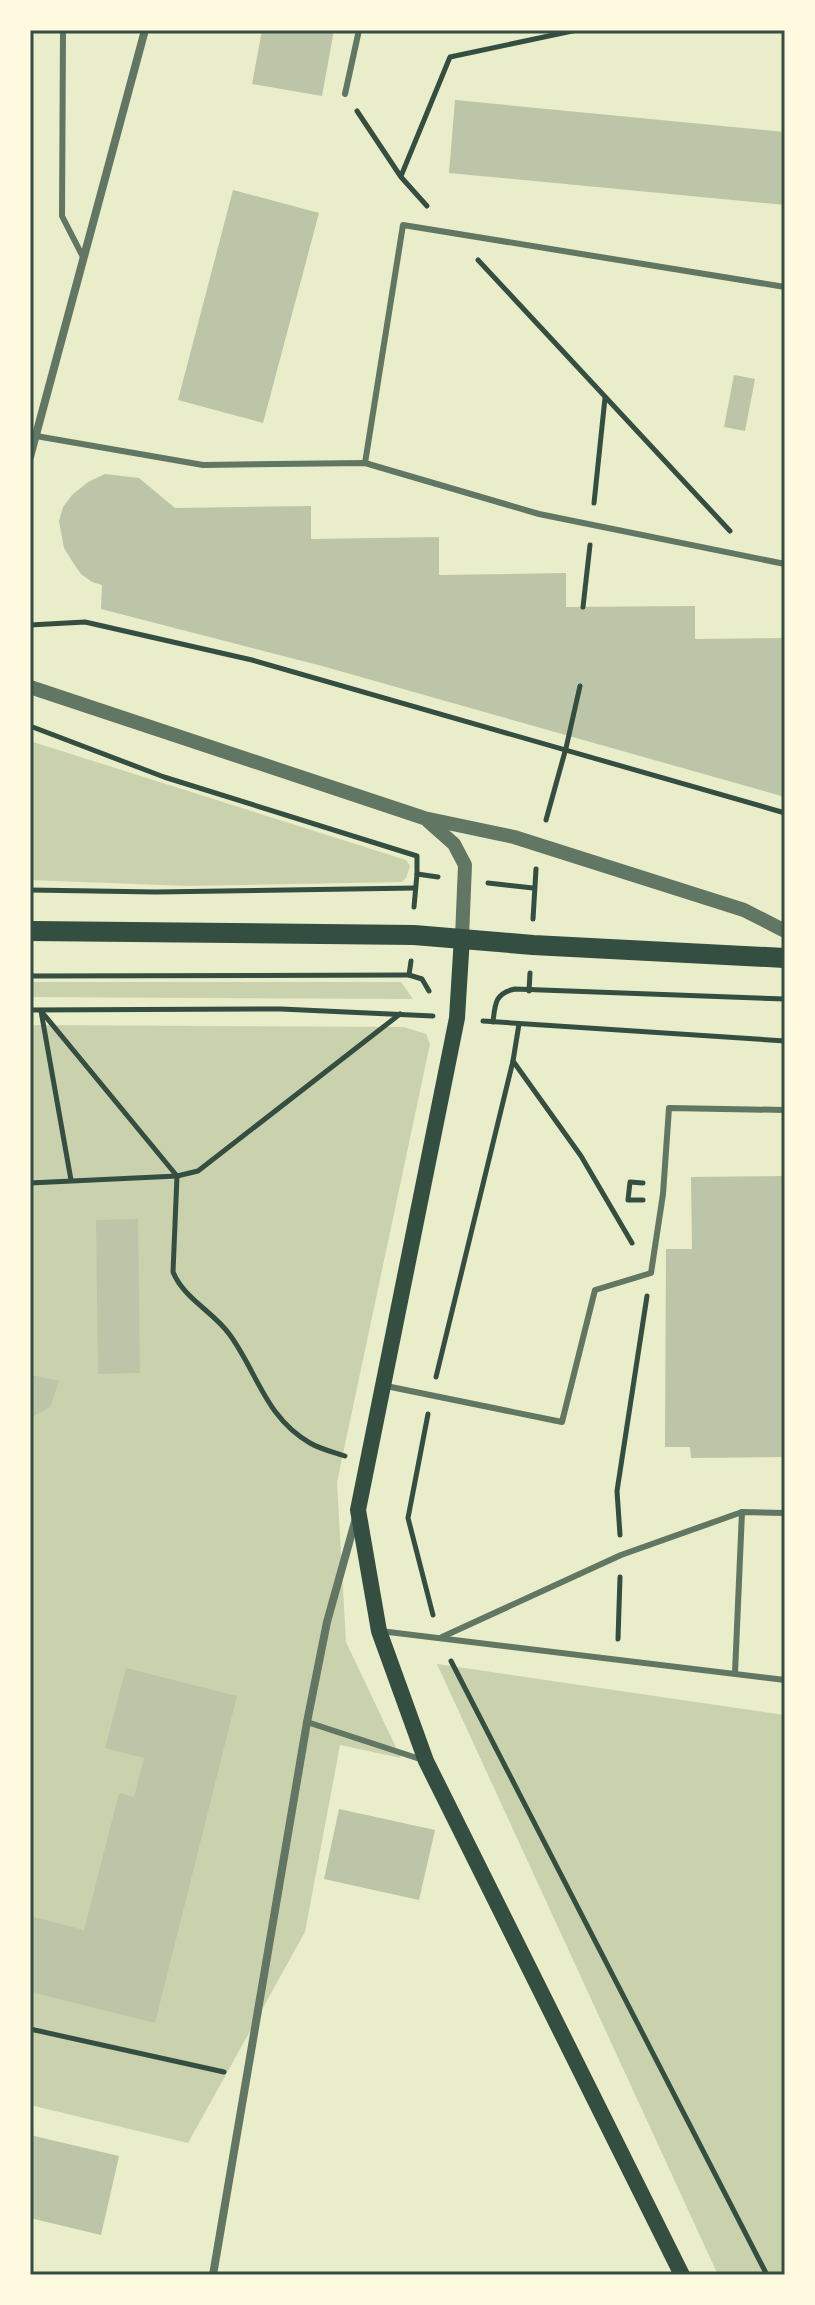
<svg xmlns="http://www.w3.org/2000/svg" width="815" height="2305" viewBox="0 0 815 2305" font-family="Rubik,sans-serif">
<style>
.green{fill:#cad2ad}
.building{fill:#bcc5a7}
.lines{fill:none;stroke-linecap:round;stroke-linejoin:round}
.path{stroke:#344e41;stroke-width:5}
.service{stroke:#617663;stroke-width:6}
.minor{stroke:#617663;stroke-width:8}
.tertiary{stroke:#617663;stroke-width:14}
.secondary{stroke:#344e41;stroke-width:16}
.primary{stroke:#344e41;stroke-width:20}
.neatline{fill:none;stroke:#344e41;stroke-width:3}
</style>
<rect width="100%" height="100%" fill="#e9edc9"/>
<!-- green -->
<g class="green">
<polygon points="30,741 406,860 410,866 406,878 402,882 188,886 30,880"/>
<polygon points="30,982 401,982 413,999 30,997"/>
<polygon points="30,1025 404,1027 426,1034 430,1044 337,1482 346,1642 401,1758 340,1745 305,1932 188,2143 30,2105"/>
<polygon points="437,1664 785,1715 785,2275 718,2275"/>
</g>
<!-- building -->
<g class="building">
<polygon points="262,30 334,30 322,96 252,84"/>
<polygon points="455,100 785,132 785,205 449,173"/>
<polygon points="233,190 319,213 263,423 178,400"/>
<polygon points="734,375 755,379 745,431 724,427"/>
<polygon points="105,474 139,478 175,508 311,506 311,539 439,537 439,575 566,573 566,607 695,606 695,639 785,638 785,797 322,666 101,609 102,585 92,582 81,574 72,561 64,548 59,521 63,507 72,495 88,482"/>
<polygon points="785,1176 785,1457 691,1458 690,1447 665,1447 666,1249 692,1249 691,1177"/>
<polygon points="138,1219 140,1373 98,1374 96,1220"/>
<polygon points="32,1375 59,1381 50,1407 30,1418 30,1377"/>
<polygon points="126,1668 237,1696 155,2023 30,1992 30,1916 84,1930 119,1793 134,1797 144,1758 105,1748"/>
<polygon points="339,1809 435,1830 419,1900 324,1879"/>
<polygon points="30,2135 119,2156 101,2235 30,2218"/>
</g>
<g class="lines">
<!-- path -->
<g class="path">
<polyline points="357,111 401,177 427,206"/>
<polyline points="401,176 450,57 577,30"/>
<polyline points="478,260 730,531"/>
<polyline points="594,503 605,398"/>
<polyline points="583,607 590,545"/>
<polyline points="30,625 85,622 252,660 785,813"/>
<polyline points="30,726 164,777 417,856 417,874"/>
<polyline points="546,820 566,748 580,686"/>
<polyline points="488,883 533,888"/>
<polyline points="30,890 156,892 415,888"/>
<polyline points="414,907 417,874 438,877"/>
<polyline points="533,919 536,869"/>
<polyline points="411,961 409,975 422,979 429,991"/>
<polyline points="30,976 409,975"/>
<polyline points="529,991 530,973"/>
<polyline points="30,1010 281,1009 433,1016"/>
<path d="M41,1011L177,1176L173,1272C184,1299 214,1312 230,1335C258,1374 266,1418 310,1443C320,1449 333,1452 345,1456"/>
<polyline points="41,1011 71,1180"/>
<polyline points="483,1021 785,1041"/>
<path d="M493,1022C495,1004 495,993 515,989L785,999"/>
<polyline points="513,1061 581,1156 632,1243"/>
<polyline points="30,1183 177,1176 198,1171 400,1014"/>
<polyline points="643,1200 628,1200 630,1182 643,1183"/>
<polyline points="436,1377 513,1061 519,1024"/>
<polyline points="428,1414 408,1518 433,1615"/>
<polyline points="620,1535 617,1491 647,1296"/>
<polyline points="618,1639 620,1577"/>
<polyline points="451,1661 767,2275"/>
<polyline points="30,2029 224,2072"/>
</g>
<!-- service -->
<g class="service">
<polyline points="63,30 62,216 83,257"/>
<polyline points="345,94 359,30"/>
<polyline points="36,436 203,465 365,463 539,514 785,564"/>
<polyline points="365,463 403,225 785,287"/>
<polyline points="386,1386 562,1422 595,1290 651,1273 663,1194 669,1108 785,1110"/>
<polyline points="380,1631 785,1680"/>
<polyline points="442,1637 621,1555 742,1512 785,1513"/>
<polyline points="735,1673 742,1512"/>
<polyline points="307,1722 423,1760"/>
</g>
<!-- minor -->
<g class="minor">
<polyline points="30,457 145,30"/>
<polyline points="213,2275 307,1722 327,1622 356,1518"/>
</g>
<!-- tertiary -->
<g class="tertiary">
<polyline points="30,687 424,818 514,837 744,910 785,931"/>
<polyline points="428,821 454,844 465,865 462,937"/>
</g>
<!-- secondary -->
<polyline class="secondary" points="462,937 457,1018 358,1510 379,1631 426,1761 682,2275"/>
<!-- primary -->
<polyline class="primary" points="30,931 414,935 533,945 785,958"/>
</g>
<!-- border -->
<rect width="815" height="2305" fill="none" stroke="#fefae0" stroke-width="64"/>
<rect x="32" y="32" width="751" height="2241" class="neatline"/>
</svg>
